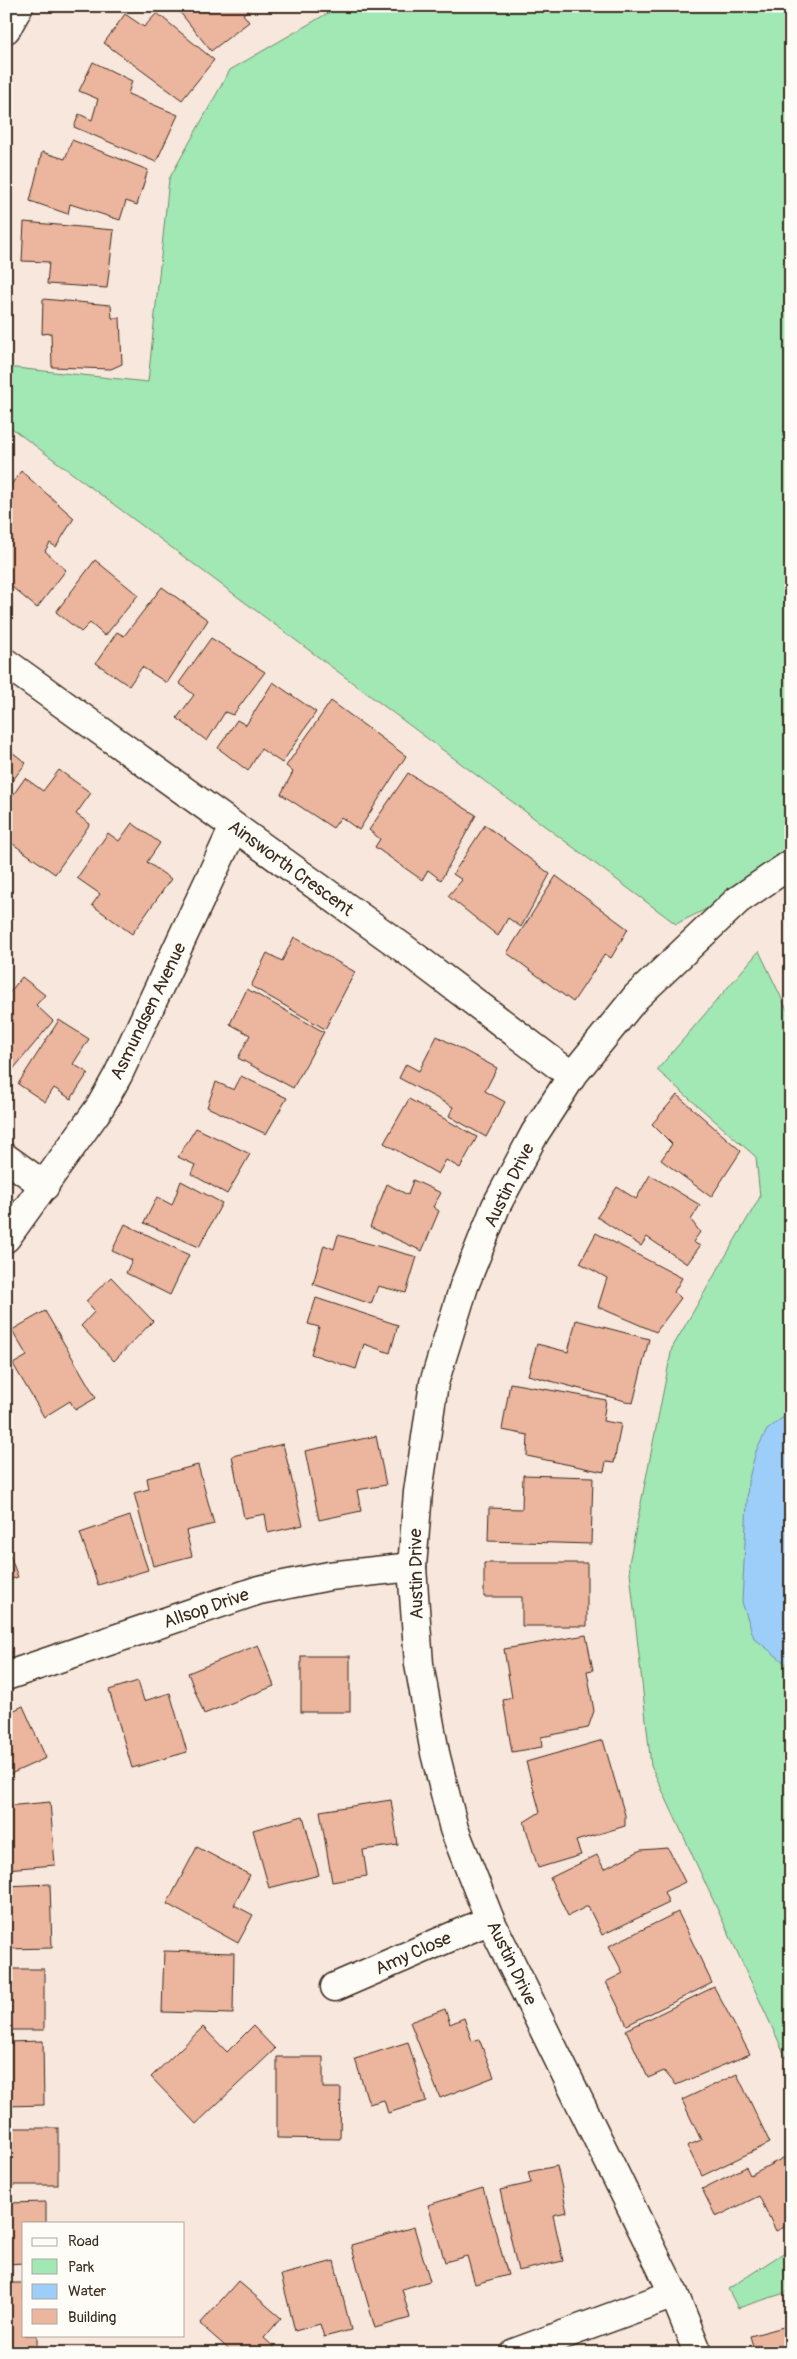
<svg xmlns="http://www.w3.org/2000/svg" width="797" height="2359" viewBox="0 0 797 2359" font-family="Pangolin,sans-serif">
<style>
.green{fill:#a1e8b5;stroke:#6e896a}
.water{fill:#9ccef9;stroke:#758ca1}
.building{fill:#ebb59e;stroke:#3b2a1e}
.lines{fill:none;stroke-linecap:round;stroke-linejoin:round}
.minor-casing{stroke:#3b2a1e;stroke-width:31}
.tertiary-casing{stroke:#3b2a1e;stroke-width:31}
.minor{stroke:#fdfcf7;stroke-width:28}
.tertiary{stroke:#fdfcf7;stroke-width:28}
.labels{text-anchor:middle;stroke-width:4;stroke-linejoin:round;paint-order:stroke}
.street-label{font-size:18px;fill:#3b2a1e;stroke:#fdfcf7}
</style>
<rect width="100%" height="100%" fill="#f8e7dc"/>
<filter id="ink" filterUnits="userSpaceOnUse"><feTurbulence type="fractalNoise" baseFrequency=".02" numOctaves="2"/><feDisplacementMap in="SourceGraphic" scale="10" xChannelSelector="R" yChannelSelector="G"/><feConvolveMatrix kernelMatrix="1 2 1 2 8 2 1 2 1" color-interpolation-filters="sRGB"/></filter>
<g filter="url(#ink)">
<!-- green -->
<g class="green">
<polygon points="340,6 791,6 791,867 676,924 6,424 6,367 148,382 169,179 230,70"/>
<polygon points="759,951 791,1018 791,2068 651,1766 629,1563 672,1348 760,1197 756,1157 657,1070"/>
<polygon points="791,2248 791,2291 738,2308 728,2289"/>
</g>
<!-- water -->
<polygon class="water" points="791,1417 791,1668 754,1638 742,1602 748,1482 756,1451 767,1430 782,1418"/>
<!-- building -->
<g class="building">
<polygon points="175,6 254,6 243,14 249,22 211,51"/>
<polygon points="157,13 214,60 182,100 104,43 125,14 144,27"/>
<polygon points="93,62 132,81 128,94 178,115 156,162 74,127 79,114 92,120 98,99 79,91"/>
<polygon points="72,140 148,170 137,205 126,201 120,220 70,204 68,214 30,201 42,152 65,159"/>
<polygon points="24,222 114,230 107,288 47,284 49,262 22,261"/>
<polygon points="43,299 111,305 112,318 120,318 122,364 111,369 52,367 51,333 42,334"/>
<polygon points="21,471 74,518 56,547 50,543 45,551 66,570 37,608 6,582 6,492"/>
<polygon points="95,560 138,595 105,636 90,623 81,632 56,612"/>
<polygon points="162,587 208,620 167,683 142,667 129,686 96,663 117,632 124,636"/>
<polygon points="211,638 265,672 233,715 225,712 207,741 177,718 194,695 179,683"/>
<polygon points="273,682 316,712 282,763 261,749 248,771 218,748 237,720 246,725"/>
<polygon points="331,701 406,756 359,830 341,817 333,828 281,794 293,772 286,766"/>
<polygon points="7,748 26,763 6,789 6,749"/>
<polygon points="59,770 91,793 76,814 90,824 55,874 6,839 6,805 25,778 43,791"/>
<polygon points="408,773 476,815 441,880 428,870 422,880 375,847 380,839 369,830"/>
<polygon points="132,823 160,843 147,862 171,879 132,934 92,905 100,894 77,878 108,833 119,841"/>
<polygon points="485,825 550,874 521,927 508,918 498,936 448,896 462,880 453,874"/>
<polygon points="556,876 628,929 611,958 605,954 573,1002 507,953"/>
<polygon points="294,937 355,972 325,1029 251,986 267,953 282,961"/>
<polygon points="22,977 45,995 36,1005 53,1021 6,1078 6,997"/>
<polygon points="247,989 324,1032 293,1088 238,1058 250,1035 230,1024"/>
<polygon points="59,1020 89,1039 73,1064 88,1073 71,1099 54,1088 45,1102 18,1084"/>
<polygon points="437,1036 497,1068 485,1091 505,1102 486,1137 449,1116 453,1107 399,1078 406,1064 419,1071"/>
<polygon points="241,1076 287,1098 266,1134 207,1107 216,1082 234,1090"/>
<polygon points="677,1095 741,1151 711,1197 661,1160 672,1144 652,1124"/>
<polygon points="409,1099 477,1137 460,1168 446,1160 438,1174 384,1143"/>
<polygon points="196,1128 250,1154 227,1194 191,1174 195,1165 178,1157"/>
<polygon points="650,1175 700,1205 691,1220 700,1232 693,1242 700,1246 687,1264 647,1237 641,1246 597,1217 617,1187 636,1199"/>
<polygon points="413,1180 441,1193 433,1207 439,1211 422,1251 370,1227 387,1184 408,1195"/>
<polygon points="181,1181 222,1203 199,1247 144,1223 157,1197 172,1205"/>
<polygon points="125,1224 189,1255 170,1295 126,1273 132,1260 112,1251"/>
<polygon points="596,1233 682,1278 674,1292 681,1298 656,1332 598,1307 607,1278 580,1263"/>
<polygon points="338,1235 417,1257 406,1293 378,1286 371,1304 313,1284 324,1245 334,1249"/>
<polygon points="111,1277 153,1321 114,1361 81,1326 95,1311 86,1301"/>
<polygon points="316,1298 398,1325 390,1353 364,1344 356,1369 311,1354 319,1327 308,1324"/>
<polygon points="45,1311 96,1398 75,1410 70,1401 44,1417 13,1364 27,1356 12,1330"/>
<polygon points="576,1320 649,1339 633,1403 528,1375 537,1344 568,1352"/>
<rect x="6" y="1373" width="3" height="44"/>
<polygon points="510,1383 606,1400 603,1421 621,1424 614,1463 606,1462 604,1472 527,1456 528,1435 502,1430"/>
<polygon points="376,1436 386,1485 357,1490 361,1511 319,1520 305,1451"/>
<polygon points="283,1444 303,1525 268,1533 265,1514 244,1518 232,1456"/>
<polygon points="198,1465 214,1524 186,1531 192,1556 153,1566 134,1493 149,1489 147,1478"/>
<polygon points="523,1475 593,1477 591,1544 488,1541 489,1508 522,1509"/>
<polygon points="130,1516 148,1570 98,1585 80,1533"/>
<polygon points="6,1545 18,1577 6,1581"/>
<polygon points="484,1563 587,1563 587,1626 522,1626 522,1597 484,1597"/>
<polygon points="586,1635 593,1670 587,1671 594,1711 588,1728 541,1737 542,1747 512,1752 503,1700 512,1698 504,1649"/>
<polygon points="258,1645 274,1686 204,1714 188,1673"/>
<rect x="301" y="1656" width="49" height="56"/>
<polygon points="138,1681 144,1701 170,1693 187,1752 132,1768 109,1690"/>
<polygon points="23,1706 46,1758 6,1776 6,1714"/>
<polygon points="603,1740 625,1815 625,1826 576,1841 581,1855 538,1868 524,1822 540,1812 526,1762"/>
<polygon points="391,1800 398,1845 363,1850 367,1876 332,1882 320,1811"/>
<polygon points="50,1802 55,1865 6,1869 6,1806"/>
<polygon points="303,1816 319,1875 269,1888 253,1830"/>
<polygon points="197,1847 250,1875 234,1905 253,1915 238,1943 167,1904"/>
<polygon points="668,1848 685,1882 664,1892 669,1903 602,1935 588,1906 568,1916 550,1878 597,1855 604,1869 641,1850"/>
<polygon points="50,1884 52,1948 6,1949 6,1886"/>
<polygon points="678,1912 712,1983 627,2025 606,1982 623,1973 609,1946"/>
<polygon points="164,1951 234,1953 233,2014 162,2012"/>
<rect x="6" y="1969" width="38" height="61"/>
<polygon points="714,1987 750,2054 676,2085 664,2071 648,2078 626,2030"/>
<polygon points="445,2009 450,2024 464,2018 472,2041 479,2039 494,2077 440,2098 410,2022"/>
<polygon points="253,2026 275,2049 196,2124 151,2077 203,2027 227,2052"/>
<polygon points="43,2041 44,2105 6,2106 6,2042"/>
<polygon points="408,2042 426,2101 388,2113 384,2100 369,2104 355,2059"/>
<polygon points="277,2057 323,2057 323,2088 341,2088 340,2139 277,2138"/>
<polygon points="737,2074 770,2143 702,2176 687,2146 701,2140 682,2100"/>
<rect x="6" y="2128" width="52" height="57"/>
<polygon points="791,2154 791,2224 776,2231 759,2196 716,2217 702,2189 746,2167 750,2175"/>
<polygon points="557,2166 567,2212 553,2215 563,2261 518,2271 500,2190 531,2183 528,2172"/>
<polygon points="483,2188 508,2275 475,2284 467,2256 445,2262 428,2205"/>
<polygon points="46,2202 46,2223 24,2223 24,2263 6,2264 6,2203"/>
<polygon points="414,2227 430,2281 402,2289 410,2318 375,2328 351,2245"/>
<polygon points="334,2261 351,2330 324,2337 320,2324 295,2331 281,2275"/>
<polygon points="238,2281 281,2318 264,2338 277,2350 275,2353 233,2353 200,2324"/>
<polygon points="6,2283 24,2283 24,2335 37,2335 37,2353 6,2353"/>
<polygon points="791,2325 791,2353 755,2353 750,2336"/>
</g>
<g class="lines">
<!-- minor casing -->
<g class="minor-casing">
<g id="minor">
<polyline points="6,29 19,6"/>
<polyline points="6,663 402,947 572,1076"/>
<polyline points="6,1158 45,1186"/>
<polyline points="6,1238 100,1107 118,1075 234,827"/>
<polyline points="335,1987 490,1920"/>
<polyline points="514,2353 674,2294"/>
</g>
</g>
<!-- tertiary casing -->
<g class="tertiary-casing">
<g id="tertiary">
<polyline points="6,1676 259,1590 329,1576 412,1567"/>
<polyline points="698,2353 674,2294 490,1920 454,1829 435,1753 419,1664 412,1567 418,1492 434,1383 464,1286 496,1206 535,1133 572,1076 636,997 738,900 791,864"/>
</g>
</g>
<!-- minor -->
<use href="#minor" class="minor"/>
<!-- tertiary -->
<use href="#tertiary" class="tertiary"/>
</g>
</g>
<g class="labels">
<!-- street labels -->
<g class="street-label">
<text transform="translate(291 868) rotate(36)" y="6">Ainsworth Crescent</text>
<text transform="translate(148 1011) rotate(-64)" y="6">Asmundsen Avenue</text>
<text transform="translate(509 1185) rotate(-64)" y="6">Austin Drive</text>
<text transform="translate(416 1574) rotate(-91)" y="6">Austin Drive</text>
<text transform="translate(206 1608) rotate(-19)" y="6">Allsop Drive</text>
<text transform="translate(413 1953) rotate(-24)" y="6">Amy Close</text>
<text transform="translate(512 1963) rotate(64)" y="6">Austin Drive</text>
</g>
</g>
<!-- margin -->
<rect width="797" height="2359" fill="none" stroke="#fdfcf7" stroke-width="25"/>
<rect x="12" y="12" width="772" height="2334" fill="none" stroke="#3b2a1e" stroke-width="2" filter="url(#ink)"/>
<!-- legend -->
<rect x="22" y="2222" width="162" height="115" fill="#fdfcf7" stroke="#afa8a0"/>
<rect x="32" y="2238" width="25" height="8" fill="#fdfcf7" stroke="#afa8a0"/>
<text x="68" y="2246" font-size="15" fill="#3b2a1e">Road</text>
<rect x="32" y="2259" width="25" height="15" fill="#a1e8b5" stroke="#afa8a0"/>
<text x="68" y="2272" font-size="15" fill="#3b2a1e">Park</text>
<rect x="32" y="2284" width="25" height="15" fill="#9ccef9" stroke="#afa8a0"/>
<text x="68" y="2296" font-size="15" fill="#3b2a1e">Water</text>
<rect x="32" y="2309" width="25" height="15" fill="#ebb59e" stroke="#afa8a0"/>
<text x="68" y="2322" font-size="15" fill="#3b2a1e">Building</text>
</svg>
